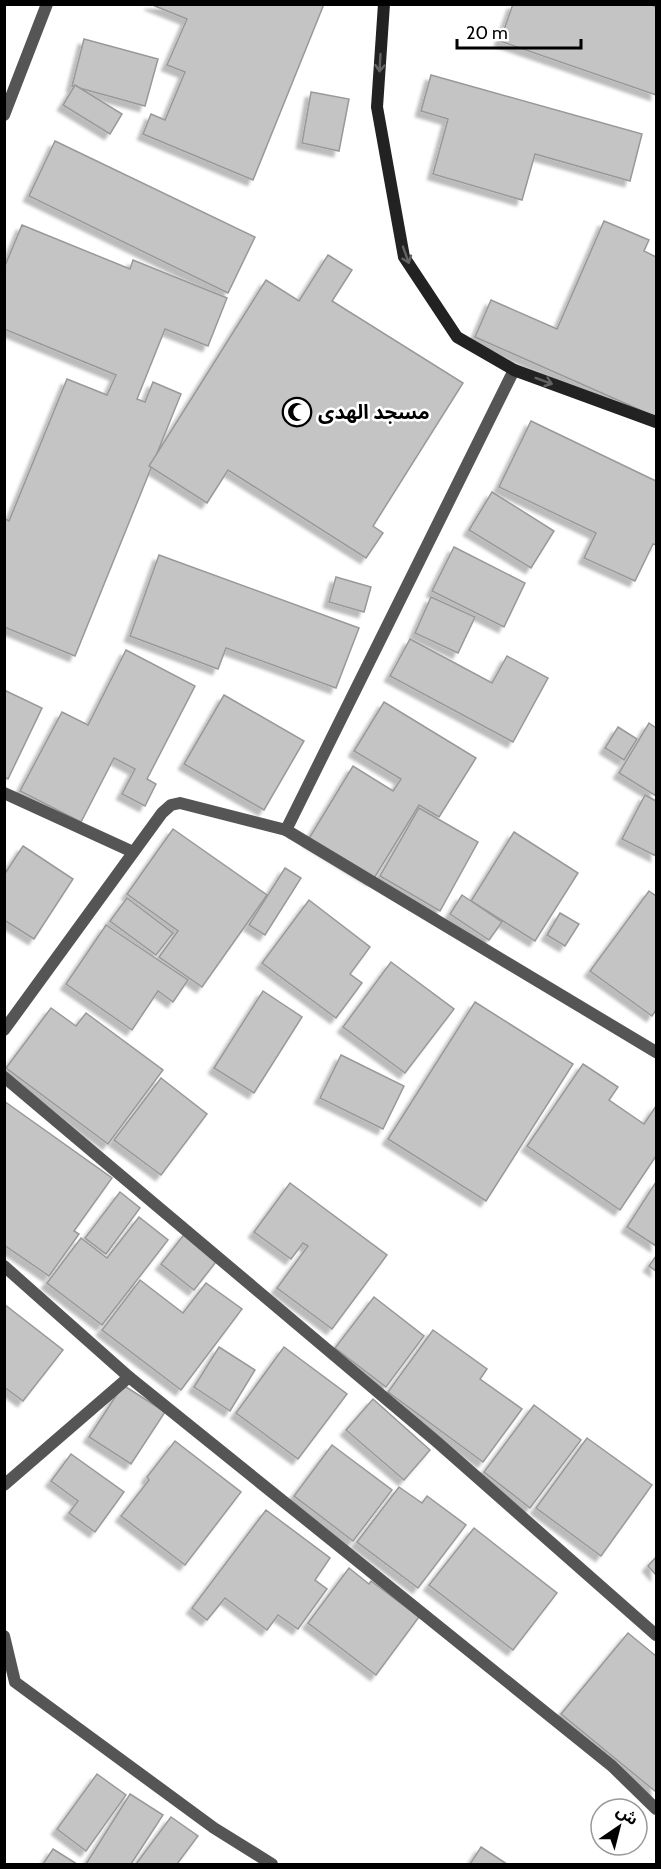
<svg xmlns="http://www.w3.org/2000/svg" width="661" height="1869" viewBox="0 0 661 1869" font-family="Cabin,'Noto Sans Arabic',sans-serif">
<style>
.building{fill:#c4c4c4;stroke:#999;stroke-width:1.5;filter:url(#shadow)}
.lines{fill:none;stroke-linecap:round;stroke-linejoin:round}
.street{stroke:#555;stroke-width:12}
.secondary{stroke:#222;stroke-width:12}
.oneway{stroke:#646464}
.labels{text-anchor:middle;stroke-width:5;stroke-linejoin:round;paint-order:stroke}
.poi-label{font-size:20px;font-weight:bold;fill:#000;stroke:#fff;text-anchor:start}
</style>
<defs>
<filter id="shadow"><feDropShadow dx="-5.5" dy="5.5" stdDeviation="1.5" flood-color="#0004"/></filter>
</defs>
<rect width="100%" height="100%" fill="#fff"/>
<!-- building -->
<g class="building">
<polygon points="150,4 324,4 253,180 143,134 151,114 165,120 185,72 167,65 187,19"/>
<polygon points="513,4 650,4 656,7 656,95 500,41"/>
<polygon points="84,39 158,59 145,106 72,86"/>
<polygon points="431,75 642,134 630,181 535,154 522,200 433,174 448,119 421,111"/>
<polygon points="75,85 122,114 110,134 63,105"/>
<polygon points="311,92 349,99 339,151 302,143"/>
<polygon points="55,141 255,237 228,293 29,196"/>
<polygon points="604,221 649,240 644,251 656,257 656,417 475,337 491,300 557,329"/>
<polygon points="22,225 130,269 133,260 227,298 208,346 165,329 137,399 145,402 153,382 181,394 75,656 4,627 4,518 9,521 67,379 107,395 116,375 4,329 4,268"/>
<polygon points="328,255 352,270 332,301 463,383 373,526 383,533 366,558 228,470 207,503 149,466 266,280 299,301"/>
<polygon points="531,421 656,481 656,545 653,544 635,581 584,558 596,533 499,487"/>
<polygon points="492,492 554,531 531,568 469,530"/>
<polygon points="454,547 525,583 504,627 432,591"/>
<polygon points="159,555 359,628 336,688 226,648 218,669 130,636"/>
<polygon points="336,577 371,587 364,612 329,602"/>
<polygon points="431,597 475,617 458,653 415,633"/>
<polygon points="410,639 492,683 507,656 548,678 513,742 390,676"/>
<polygon points="126,650 195,686 147,779 156,784 145,806 122,794 135,769 114,758 81,822 20,791 62,712 88,725"/>
<polygon points="4,690 42,708 8,779 4,777"/>
<polygon points="224,695 304,741 264,810 184,764"/>
<polygon points="384,702 476,758 439,817 419,805 373,880 308,840 353,766 393,791 401,779 354,751"/>
<polygon points="649,723 656,728 656,796 619,773"/>
<polygon points="618,727 637,739 624,760 605,748"/>
<polygon points="645,795 656,801 656,856 622,839"/>
<polygon points="419,808 478,842 440,911 380,876"/>
<polygon points="173,829 267,895 202,987 159,957 178,931 127,894"/>
<polygon points="514,832 578,873 535,941 471,901"/>
<polygon points="23,846 73,879 34,939 4,920 4,875"/>
<polygon points="285,868 301,878 265,935 249,925"/>
<polygon points="649,891 656,896 656,1010 652,1016 590,971"/>
<polygon points="462,895 502,922 489,940 450,914"/>
<polygon points="127,898 173,933 156,955 110,921"/>
<polygon points="309,900 370,947 350,974 362,983 336,1018 262,963"/>
<polygon points="560,913 579,924 565,946 547,935"/>
<polygon points="106,925 188,980 173,1002 158,991 132,1030 66,984"/>
<polygon points="391,962 454,1009 405,1073 343,1027"/>
<polygon points="263,991 302,1017 254,1093 214,1068"/>
<polygon points="475,1002 573,1064 486,1201 388,1139"/>
<polygon points="51,1008 76,1026 86,1013 163,1070 108,1144 6,1068"/>
<polygon points="341,1055 404,1086 383,1129 320,1098"/>
<polygon points="583,1064 618,1087 609,1100 644,1124 656,1106 656,1156 620,1210 527,1146"/>
<polygon points="161,1078 207,1114 161,1175 114,1140"/>
<polygon points="4,1101 112,1178 74,1231 79,1234 49,1276 4,1245"/>
<polygon points="656,1182 656,1246 627,1227"/>
<polygon points="290,1183 387,1255 332,1329 277,1288 308,1246 303,1243 291,1259 254,1232"/>
<polygon points="120,1192 140,1208 106,1254 85,1238"/>
<polygon points="139,1217 168,1240 102,1325 47,1283 81,1238 107,1258"/>
<polygon points="186,1232 219,1258 194,1290 161,1264"/>
<polygon points="656,1256 656,1271 649,1266"/>
<polygon points="140,1280 183,1313 206,1283 242,1309 181,1390 102,1330"/>
<polygon points="374,1297 424,1336 386,1387 335,1348"/>
<polygon points="4,1304 63,1350 23,1401 4,1387"/>
<polygon points="433,1330 487,1369 480,1379 522,1409 483,1462 388,1392"/>
<polygon points="219,1347 255,1370 230,1411 194,1387"/>
<polygon points="284,1347 347,1394 298,1459 236,1413"/>
<polygon points="123,1385 165,1412 131,1464 89,1437"/>
<polygon points="373,1399 430,1450 404,1480 346,1430"/>
<polygon points="534,1405 581,1440 530,1508 484,1472"/>
<polygon points="587,1438 652,1485 601,1556 536,1508"/>
<polygon points="175,1441 241,1492 185,1565 121,1516 149,1480 147,1477"/>
<polygon points="332,1445 392,1490 353,1541 294,1496"/>
<polygon points="71,1454 124,1492 95,1532 69,1513 78,1501 51,1481"/>
<polygon points="399,1487 422,1503 427,1496 466,1525 418,1588 357,1542"/>
<polygon points="266,1510 330,1558 315,1580 327,1589 298,1629 278,1615 267,1630 225,1598 207,1620 192,1608"/>
<polygon points="474,1528 557,1593 513,1650 429,1585"/>
<polygon points="656,1557 656,1575 648,1566"/>
<polygon points="349,1568 369,1584 371,1581 419,1617 376,1675 308,1623"/>
<polygon points="628,1633 656,1656 656,1792 561,1714"/>
<polygon points="97,1774 126,1795 86,1851 57,1829"/>
<polygon points="130,1794 163,1815 131,1864 86,1864"/>
<polygon points="171,1817 198,1836 177,1864 136,1864"/>
<polygon points="481,1847 507,1864 470,1864"/>
<polygon points="53,1849 77,1864 43,1864"/>
</g>
<g class="lines">
<!-- street -->
<g class="street">
<polyline points="4,115 47,4"/>
<polyline points="4,793 133,852"/>
<polyline points="286,830 656,1052"/>
<polyline points="4,1030 162,813 171,805 180,803 286,830 514,370"/>
<polyline points="4,1077 437,1442 656,1635"/>
<polyline points="4,1266 129,1377 4,1485"/>
<polyline points="129,1377 612,1766 656,1809"/>
<polyline points="4,1636 15,1682 214,1828 272,1864"/>
</g>
<!-- secondary -->
<polyline class="secondary" points="384,4 377,107 404,257 457,337 514,370 656,422"/>
</g>
<!-- one-way arrows -->
<defs><path id="oneway-shaft" d="M-6 0H5M1.5-3L5.5 0L1.5 3" fill="none" stroke-width="1.6" stroke-linecap="round" stroke-linejoin="round" transform="scale(1.5)"/></defs>
<g class="oneway">
<use href="#oneway-shaft" transform="translate(380 63) rotate(93)"/>
<use href="#oneway-shaft" transform="translate(406 255) rotate(70)"/>
<use href="#oneway-shaft" transform="translate(544 381) rotate(20)"/>
</g>
<!-- icons -->
<defs>
<g id="mosque-ring" transform="scale(1.5)"><circle r="9.5" fill="#fff" stroke="#000" stroke-width="1.5"/><path d="M3.5-4.9A6 6 0 1 0 3.5 4.9A5 5 0 1 1 3.5-4.9Z" fill="#000"/></g>
</defs>
<g fill-rule="evenodd">
<use href="#mosque-ring" x="297" y="412"/>
</g>
<g class="labels">
<!-- poi labels -->
<g class="poi-label">
<text x="318" y="419">مسجد الهدى</text>
</g>
</g>
<!-- border -->
<rect width="661" height="1869" fill="none" stroke="#000000" stroke-width="12"/>
<!-- north arrow -->
<g transform="translate(619 1827) rotate(35)"><circle r="28" fill="#ffffff" stroke="#999999" stroke-width="1.5"/>
<path d="M0-4.5L10 22L0 15L-10 22Z" fill="#000000"/>
<text y="-9" font-size="16" font-weight="bold" text-anchor="middle" fill="#000000">ش</text>
</g>
<!-- scale -->
<path d="M457 39v9h124v-9" fill="none" stroke="#000000" stroke-width="3"/>
<text x="466" y="39" font-size="18" fill="#000000" stroke="#ffffff" stroke-width="4.5" paint-order="stroke">20 m</text>
</svg>
